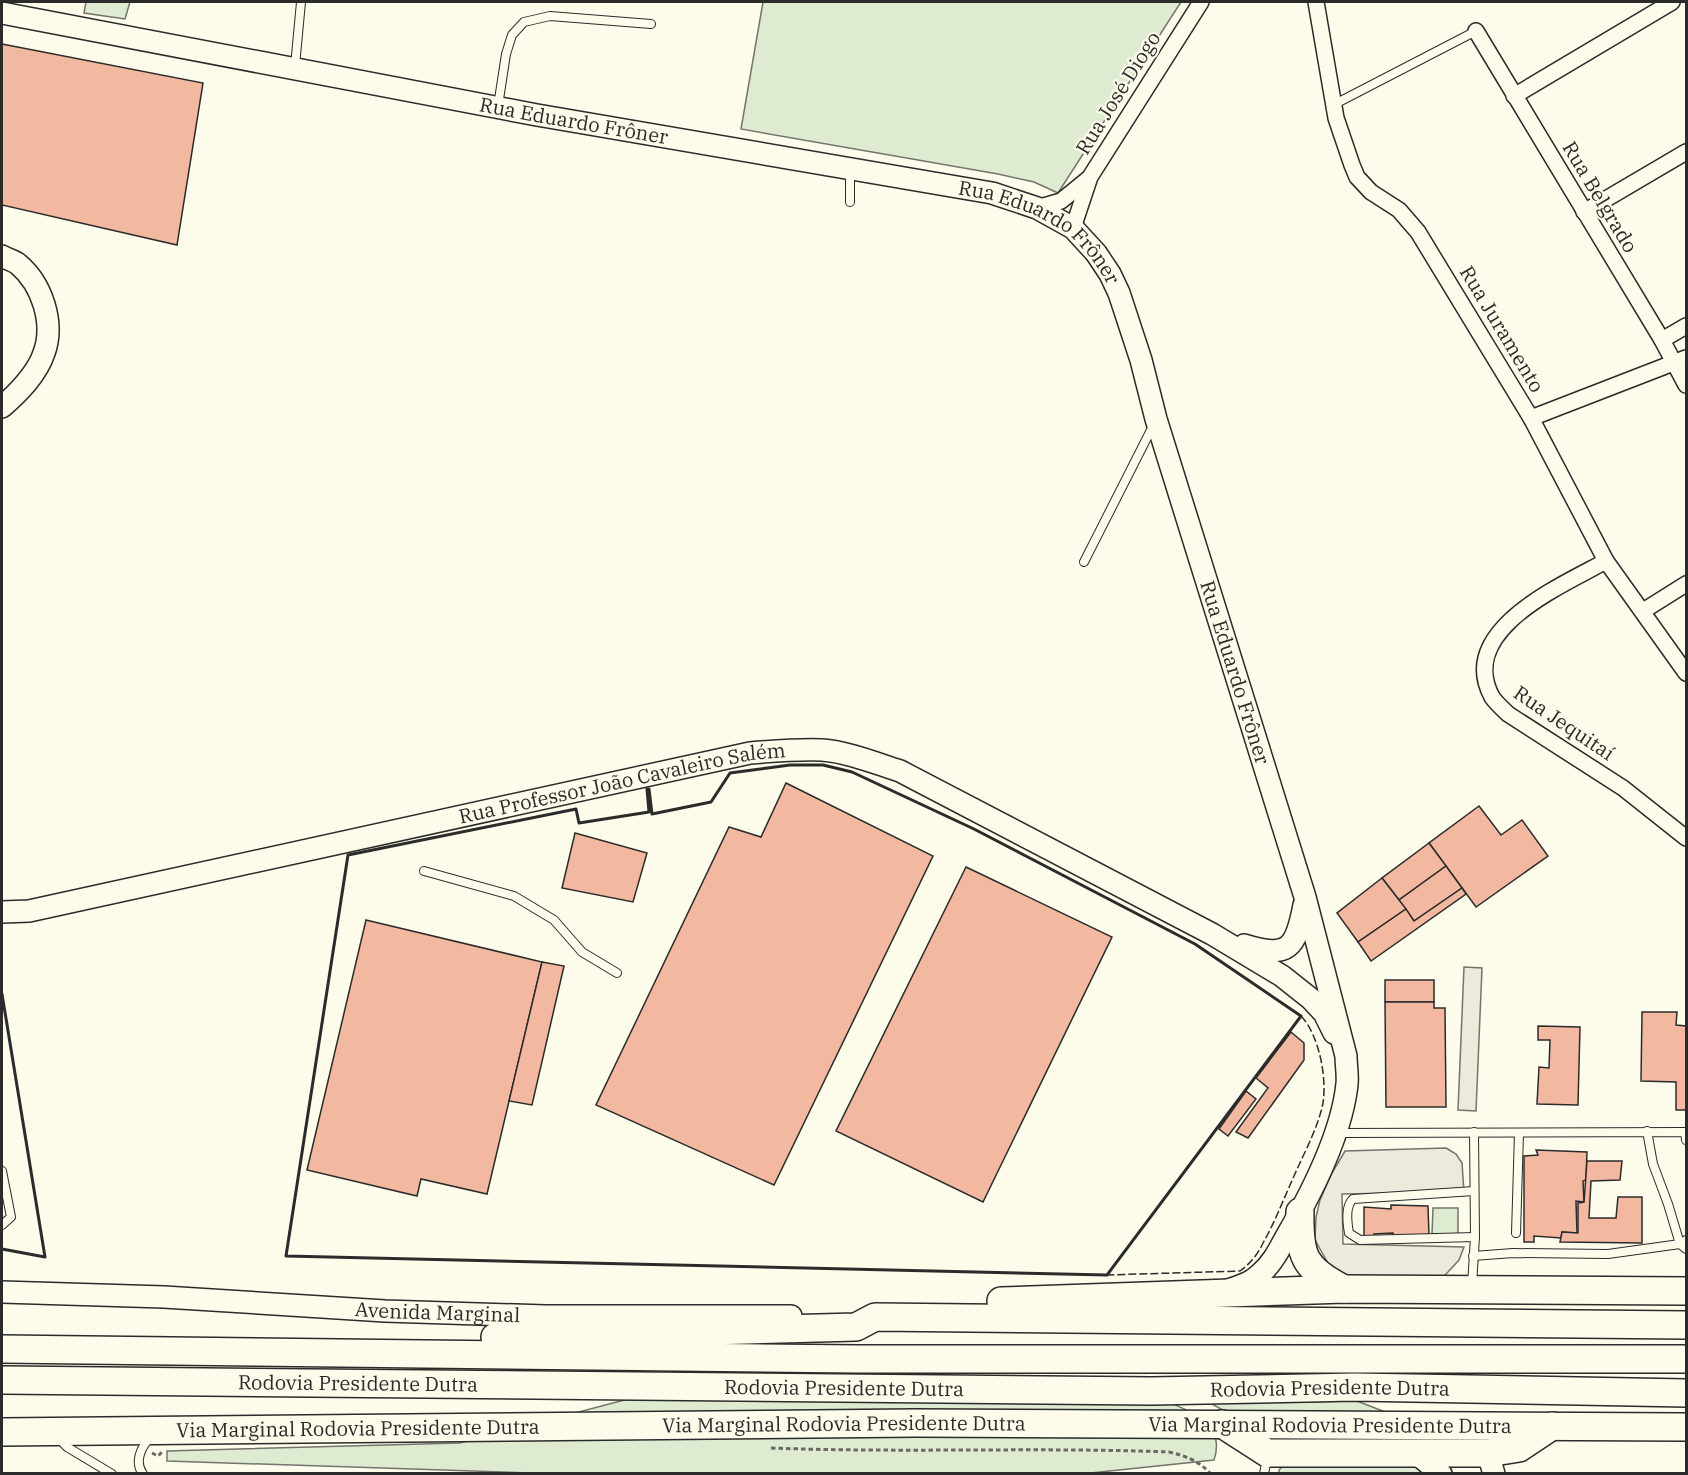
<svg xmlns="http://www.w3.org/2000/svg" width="1688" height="1475" viewBox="0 0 1688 1475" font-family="'IBM Plex Serif',serif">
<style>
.green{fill:#deebd1;stroke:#74746e;stroke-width:1.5}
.parking{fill:#eceadb;stroke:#74746e;stroke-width:1.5}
.building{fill:#f2b8a0;stroke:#2b2b2b;stroke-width:1.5}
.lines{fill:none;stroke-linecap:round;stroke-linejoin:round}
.lane-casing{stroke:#2b2b2b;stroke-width:10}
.street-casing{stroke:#2b2b2b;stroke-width:18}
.secondary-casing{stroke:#2b2b2b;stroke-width:24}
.highway-casing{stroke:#2b2b2b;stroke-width:30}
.path{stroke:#6a6964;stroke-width:3;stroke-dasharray:4.5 3;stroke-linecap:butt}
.lane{stroke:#fdfbea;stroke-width:8}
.street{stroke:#fdfbea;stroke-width:15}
.secondary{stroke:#fdfbea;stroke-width:21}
.highway{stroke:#fdfbea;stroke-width:27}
.fence{stroke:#2b2b2b;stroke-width:1.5;stroke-dasharray:8 3;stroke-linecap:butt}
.wall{stroke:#2b2b2b;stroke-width:3}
.labels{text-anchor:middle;stroke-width:4.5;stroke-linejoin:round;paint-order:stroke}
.street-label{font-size:20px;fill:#2b2b2b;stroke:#fdfbea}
</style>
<rect width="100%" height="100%" fill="#fdfbea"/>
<!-- green -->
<g class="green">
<polygon points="86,2 130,2 125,19 84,13"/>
<polygon points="763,2 1181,2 1058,193 1034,182 998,174 741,129"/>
<polygon points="1433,1208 1458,1208 1458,1234 1432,1234"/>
<path d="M632,1398L1166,1401C1194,1413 1226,1424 1214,1460L1081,1474L531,1473L167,1461V1451L460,1443Z"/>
<polygon points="1357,1401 1416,1424 1518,1424 1494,1442 1281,1442 1210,1403"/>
<polygon points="1406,1462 1433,1473 1279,1474 1279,1470 1283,1466"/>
</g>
<!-- parking -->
<g class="parking">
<polygon points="1464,967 1482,968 1476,1111 1458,1110"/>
<polygon points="1446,1148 1456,1154 1462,1163 1464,1192 1342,1194 1343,1244 1464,1247 1459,1260 1448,1272 1441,1279 1351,1278 1329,1265 1315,1240 1316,1217 1320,1200 1332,1173 1345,1151"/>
</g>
<!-- building -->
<g class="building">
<polygon points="2,44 203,83 177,245 2,205"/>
<polygon points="786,783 933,856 774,1185 596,1105 729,827 761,837"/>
<polygon points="1479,806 1501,835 1522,820 1548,856 1476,907 1429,843"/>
<polygon points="575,833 647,853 633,902 562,888"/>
<polygon points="1429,843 1446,866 1399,900 1382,878"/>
<polygon points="1446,866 1462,888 1414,921 1399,900"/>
<polygon points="966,867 1112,937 983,1202 836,1131"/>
<polygon points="1382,878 1406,909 1358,942 1337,913"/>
<polygon points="1462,888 1466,894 1371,961 1358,942 1406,909 1414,921"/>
<polygon points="366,920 542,962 487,1194 421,1179 417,1196 307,1170"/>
<polygon points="542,962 564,966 532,1105 509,1101"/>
<rect x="1385" y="980" width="49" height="22"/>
<polygon points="1385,1002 1434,1002 1434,1008 1445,1008 1446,1107 1386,1107"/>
<polygon points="1642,1012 1677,1012 1676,1025 1686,1026 1686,1110 1676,1110 1676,1082 1641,1081"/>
<polygon points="1538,1026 1580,1027 1578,1105 1537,1104 1539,1067 1549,1068 1550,1040 1538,1040"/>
<polygon points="1291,1032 1304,1043 1304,1060 1248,1138 1236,1132 1268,1088 1256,1078"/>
<polygon points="1246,1091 1256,1099 1228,1136 1219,1129"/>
<polygon points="1536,1150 1587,1152 1586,1180 1583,1181 1584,1202 1576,1201 1577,1233 1562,1232 1561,1238 1534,1236 1534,1242 1524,1242 1524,1156 1538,1155"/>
<polygon points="1587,1161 1622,1161 1620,1180 1591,1181 1589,1218 1616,1218 1618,1197 1642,1197 1642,1243 1560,1242 1562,1232 1578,1233 1578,1203 1584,1202"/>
<polygon points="1391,1205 1428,1206 1429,1236 1394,1237 1393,1233 1374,1234 1374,1236 1364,1237 1364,1207 1391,1209"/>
</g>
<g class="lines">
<!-- lane casing -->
<g class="lane-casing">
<g id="lane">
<polyline points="295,66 301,2"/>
<polyline points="1333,105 1476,31"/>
<polyline points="498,106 506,54 512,35 524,22 550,16 651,24"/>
<polyline points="850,171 850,202"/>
<polyline points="1084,562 1154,424"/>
<polyline points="424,871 514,896 554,920 582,952 617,973"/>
<polyline points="1647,1131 1653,1164 1668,1204 1680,1244 1686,1249"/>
<polyline points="1339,1133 1685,1132 1686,1140"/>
<polyline points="2,1171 11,1217 2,1225"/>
<path d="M1474,1191L1353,1199C1345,1206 1347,1222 1349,1233L1360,1240L1475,1237"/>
<polyline points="1516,1233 1519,1133"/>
<polyline points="1473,1256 1513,1253 1608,1254 1680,1244 1686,1240"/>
<polyline points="1472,1285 1475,1237 1474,1132"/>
<polyline points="59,1439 67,1447 112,1474"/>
<path d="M143,1474C134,1462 141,1447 150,1438"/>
<polyline points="1264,1474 1267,1458"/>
</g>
</g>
<!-- street casing -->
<g class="street-casing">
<g id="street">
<polyline points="1316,2 1336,118 1352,165 1357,177 1371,192 1399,210 1418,232 1531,418 1606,561 1686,673"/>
<polyline points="1476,31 1662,340 1686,385"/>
<polyline points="1514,96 1672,2"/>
<polyline points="1037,208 1061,201 1088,179"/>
<polyline points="1584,212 1686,152"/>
<polyline points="1073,228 1090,177 1201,2"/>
<polyline points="1662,340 1686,326"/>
<polyline points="1531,418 1686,358"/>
<path d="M1606,561C1561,586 1456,630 1492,697C1496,703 1503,709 1508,714L1623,788L1686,838"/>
<polyline points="1643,611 1686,584"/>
</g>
</g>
<!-- secondary casing -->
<g class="secondary-casing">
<g id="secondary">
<path id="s1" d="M2,13L537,115L992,193L1037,208L1073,228L1096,253L1110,274L1119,293L1141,360L1156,419L1305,897L1346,1056C1346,1065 1348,1075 1347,1084C1342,1133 1311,1194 1286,1237C1279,1250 1272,1264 1260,1274C1251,1283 1240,1286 1228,1290"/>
<path d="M2,256C7,259 14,261 18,264C42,284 55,323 44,353C37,374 19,392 2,407"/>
<path id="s2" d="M2,912L29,911L750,753C774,751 798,749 822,750C848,752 875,763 900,771L1212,934L1282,976L1311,999L1324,1013L1334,1033"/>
<path d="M1244,945C1289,959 1296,948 1304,905"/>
<path id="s3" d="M2,1292L164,1297L385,1311L546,1316H791"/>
<polyline points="1488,1453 1494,1474"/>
<polyline points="1417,1454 1441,1474"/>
</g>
</g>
<!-- highway casing -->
<g class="highway-casing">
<g id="highway">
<path d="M1300,1212C1299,1256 1304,1269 1344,1289"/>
<polyline points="1001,1301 1344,1289 1686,1291"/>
<polyline points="495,1337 856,1327 875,1317 1686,1325"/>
<polyline points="2,1349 858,1359 1686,1359"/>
<path id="s4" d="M2,1380L1152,1391L1355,1387L1686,1393"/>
<polyline points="1222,1424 1267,1453 1488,1453 1519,1448 1552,1426"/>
<path id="s5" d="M2,1432L915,1423L1686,1427"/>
</g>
</g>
<!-- path -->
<g class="path">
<path d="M771,1448C904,1453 1037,1447 1169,1452C1186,1456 1199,1461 1211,1474"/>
<polyline points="152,1453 158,1456 163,1451"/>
</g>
<!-- lane -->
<use href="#lane" class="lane"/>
<!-- street -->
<use href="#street" class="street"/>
<!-- secondary -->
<use href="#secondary" class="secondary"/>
<!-- highway -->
<use href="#highway" class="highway"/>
<!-- fence -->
<path class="fence" d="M1301,1016C1319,1035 1327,1077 1323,1103C1318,1128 1304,1153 1294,1176C1284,1198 1275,1222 1263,1243C1258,1254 1250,1264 1240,1271L1107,1275Z"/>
<!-- wall -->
<g class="wall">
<polygon points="790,765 823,765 852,772 974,829 1195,944 1301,1016 1107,1275 286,1256 348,855 576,809 579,823 649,812 647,789 649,789 652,814 711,802 730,773"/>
<polyline points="2,994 45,1257 2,1249"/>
</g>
</g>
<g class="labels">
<!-- street labels -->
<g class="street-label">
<text transform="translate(1118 93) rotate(-58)" y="7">Rua José Diogo</text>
<text dy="7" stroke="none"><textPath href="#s1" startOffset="582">Rua Eduardo Frôner</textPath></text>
<text transform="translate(1600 197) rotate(59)" y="7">Rua Belgrado</text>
<text dy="7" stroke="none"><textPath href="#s1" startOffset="1068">Rua Eduardo Frôner</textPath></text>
<text transform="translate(1502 329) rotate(59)" y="7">Rua Juramento</text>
<text dy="7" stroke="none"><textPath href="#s1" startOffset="1572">Rua Eduardo Frôner</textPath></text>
<text transform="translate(1564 723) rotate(34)" y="7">Rua Jequitaí</text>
<text dy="7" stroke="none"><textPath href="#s2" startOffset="634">Rua Professor João Cavaleiro Salém</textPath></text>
<text dy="7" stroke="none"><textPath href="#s3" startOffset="436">Avenida Marginal</textPath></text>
<text dy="7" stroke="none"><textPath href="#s4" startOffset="356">Rodovia Presidente Dutra</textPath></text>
<text dy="7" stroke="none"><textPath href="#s4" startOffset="842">Rodovia Presidente Dutra</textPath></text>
<text dy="7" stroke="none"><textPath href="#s4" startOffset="1328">Rodovia Presidente Dutra</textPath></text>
<text dy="7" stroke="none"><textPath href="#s5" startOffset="842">Via Marginal Rodovia Presidente Dutra</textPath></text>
<text dy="7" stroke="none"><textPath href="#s5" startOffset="1328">Via Marginal Rodovia Presidente Dutra</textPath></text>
<text dy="7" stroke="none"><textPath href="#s5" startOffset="356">Via Marginal Rodovia Presidente Dutra</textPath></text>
</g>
</g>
<!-- border -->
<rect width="1688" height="1475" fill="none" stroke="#2b2b2b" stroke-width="6"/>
</svg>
